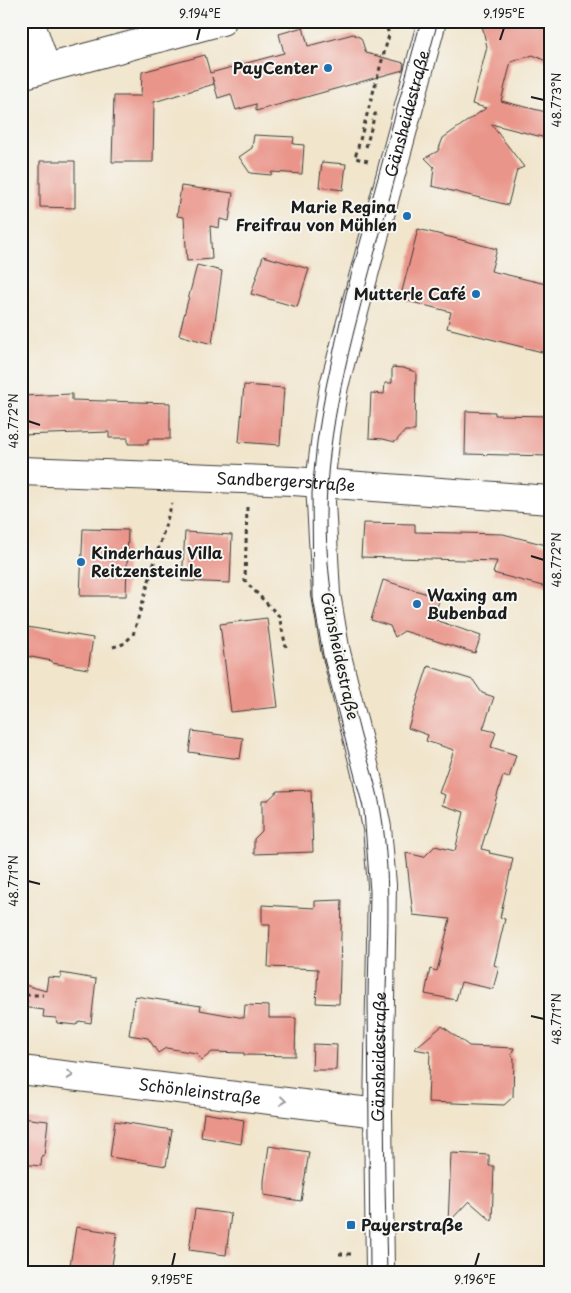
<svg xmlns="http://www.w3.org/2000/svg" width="571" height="1293" viewBox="0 0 571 1293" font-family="'Playpen Sans',sans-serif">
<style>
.building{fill:#ea958a}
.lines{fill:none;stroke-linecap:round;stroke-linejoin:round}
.minor-casing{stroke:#3c3a36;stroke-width:30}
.path{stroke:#3c3a36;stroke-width:3;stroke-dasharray:4 4;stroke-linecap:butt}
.minor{stroke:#fff;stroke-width:28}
.tram{stroke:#1c1c1c;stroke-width:1}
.oneway{stroke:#999}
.ticks{fill:none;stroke:#1c1c1c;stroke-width:2}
.poi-dot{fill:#1f6fb2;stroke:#f6f6f2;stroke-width:2}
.labels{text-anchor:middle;stroke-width:4;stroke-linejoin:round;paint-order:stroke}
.poi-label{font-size:16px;font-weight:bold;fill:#1c1c1c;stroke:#f6f6f2;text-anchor:end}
.street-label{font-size:16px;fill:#1c1c1c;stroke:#f6f6f2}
.neatline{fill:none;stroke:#1c1c1c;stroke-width:2}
.ticks-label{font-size:12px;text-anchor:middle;fill:#1c1c1c}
</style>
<rect width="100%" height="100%" fill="#f6f6f2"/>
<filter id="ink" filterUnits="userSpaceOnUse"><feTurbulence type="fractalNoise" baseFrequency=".02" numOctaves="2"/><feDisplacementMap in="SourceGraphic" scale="10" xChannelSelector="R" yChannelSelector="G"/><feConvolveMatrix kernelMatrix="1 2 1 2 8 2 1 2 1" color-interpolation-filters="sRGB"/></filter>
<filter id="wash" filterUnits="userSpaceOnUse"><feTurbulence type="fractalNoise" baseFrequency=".0096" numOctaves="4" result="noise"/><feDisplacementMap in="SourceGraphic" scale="20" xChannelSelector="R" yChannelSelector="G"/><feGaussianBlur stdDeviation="1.12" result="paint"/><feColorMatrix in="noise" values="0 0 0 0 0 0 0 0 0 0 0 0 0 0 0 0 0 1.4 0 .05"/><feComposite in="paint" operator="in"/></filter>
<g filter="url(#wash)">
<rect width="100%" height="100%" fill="#f1e5cc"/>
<g id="blocks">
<!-- building -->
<g class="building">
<polygon points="481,21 550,21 550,63 533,55 511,62 501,101 550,113 550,139 491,124 524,167 517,170 508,205 432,186 434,167 425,158 438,151 443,138 486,108 472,104 487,47"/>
<polygon points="303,27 308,46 353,34 361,38 366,53 404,63 403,70 256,111 256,104 236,110 231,94 218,98 212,77 214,84 154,102 153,162 112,162 114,96 141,96 142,72 205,55 210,73 284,53 279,34"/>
<polygon points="254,135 294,137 293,144 304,145 302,174 272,172 271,175 250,173 239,157 252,148"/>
<polygon points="40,161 75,161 75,208 40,207"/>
<polygon points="322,162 346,164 343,190 319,187"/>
<polygon points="181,186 233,193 229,221 220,219 219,228 210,226 212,259 187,261 184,217 177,216"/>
<polygon points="418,229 497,249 491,271 550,285 550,354 447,328 451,312 400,299"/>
<polygon points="263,256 309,269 297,307 251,294"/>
<polygon points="197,265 222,271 212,344 179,335"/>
<polygon points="392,367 403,368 416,372 415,431 405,431 395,442 383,439 369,438 371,393 384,394 385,383 392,383"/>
<polygon points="244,385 284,388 280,445 239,442"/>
<polygon points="72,394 72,400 170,403 170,439 148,439 148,444 128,444 128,438 109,438 109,432 21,435 21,396"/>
<polygon points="466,411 495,412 495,415 550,416 550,456 465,454"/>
<polygon points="363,523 415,524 415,532 503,534 550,546 550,588 493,573 497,561 361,557"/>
<polygon points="83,529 128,530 126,596 80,596"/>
<polygon points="185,532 232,535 230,583 182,581"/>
<polygon points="383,580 440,598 433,619 481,636 475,653 404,631 395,637 390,626 371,620"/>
<polygon points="267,618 278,707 231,712 220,624"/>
<polygon points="21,626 93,638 88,669 52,663 52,661 21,655"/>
<polygon points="428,666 473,680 482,693 494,697 483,729 496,732 491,747 516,755 509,778 503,776 481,849 490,851 489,853 513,858 500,918 505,919 494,965 499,967 493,989 461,982 456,1000 425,994 430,969 437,971 450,919 413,915 406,853 424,857 435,846 455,851 464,812 442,805 445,795 439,793 454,750 426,741 428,735 408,728"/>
<polygon points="192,731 243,738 240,759 189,752"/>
<polygon points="311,790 313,852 254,854 254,839 262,831 262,800 268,800 278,791"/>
<polygon points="342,900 339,1004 316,1003 318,969 268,967 270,925 262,925 262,905 315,908 315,901"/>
<polygon points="61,973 96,979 91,1023 79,1021 76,1025 57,1023 56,1018 43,1017 44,1010 21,1007 21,984 46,991 48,977 61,978"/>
<polygon points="135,996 201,1006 200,1010 244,1018 245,1005 269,1006 269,1018 296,1018 295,1056 244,1055 244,1053 212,1052 202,1060 196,1053 166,1048 158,1053 148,1038 129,1035"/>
<polygon points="442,1026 469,1046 514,1048 511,1055 514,1058 513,1097 504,1105 428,1102 430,1052 414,1049"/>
<polygon points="313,1044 337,1045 336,1070 312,1070"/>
<polygon points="204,1113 244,1120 241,1144 201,1137"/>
<polygon points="21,1118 48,1121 44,1156 42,1155 41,1166 21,1164"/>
<polygon points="115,1121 172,1130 166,1166 110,1157"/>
<polygon points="269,1146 309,1152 301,1201 264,1195 264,1181"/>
<polygon points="451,1153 489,1155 489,1166 494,1166 492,1221 469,1201 448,1223"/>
<polygon points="195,1209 231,1214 226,1255 189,1250"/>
<polygon points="76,1227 117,1233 111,1272 69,1272"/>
</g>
</g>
</g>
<g filter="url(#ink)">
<use href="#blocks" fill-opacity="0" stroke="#3c3a36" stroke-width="1"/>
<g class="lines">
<!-- minor casing -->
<g class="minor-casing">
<g id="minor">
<polyline points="30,21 46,68"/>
<polyline points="21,75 222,21"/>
<path id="s1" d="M21,471L293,481L550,500"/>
<path id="s2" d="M21,1070L378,1113"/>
<path id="s3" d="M380,1272L378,1113L382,885L377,828L367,777L335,648L326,594L320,483L327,428L334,386L432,21"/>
</g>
</g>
<!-- path -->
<g class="path">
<polyline points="366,147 375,114 380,114"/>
<polyline points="368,161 355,158 389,35 385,21"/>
<polyline points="247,507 245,581 279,616 286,647"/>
<polyline points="113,647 123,644 133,635 172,503"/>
<polyline points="21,1034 23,1034 27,995 43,995"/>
<polyline points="339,1254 354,1254"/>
</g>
<!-- minor -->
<use href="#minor" class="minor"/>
<!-- tram -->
<g class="tram">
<polyline points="370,1272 368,996 370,892 364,811 323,655 313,598 312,493 317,442 326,387 346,294 421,21"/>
<path d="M387,1272C385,1191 383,1110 385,1029C386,958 393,883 381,812C376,781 364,751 357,720C341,654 326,587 326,518C326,429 351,341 374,255C395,177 417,99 438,21"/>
</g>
</g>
<!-- one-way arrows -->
<defs><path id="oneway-chevron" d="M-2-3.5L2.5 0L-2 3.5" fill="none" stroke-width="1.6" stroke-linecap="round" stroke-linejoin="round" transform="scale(1.25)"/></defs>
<g class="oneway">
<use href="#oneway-chevron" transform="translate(70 1075) rotate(6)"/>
<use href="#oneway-chevron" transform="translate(283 1101) rotate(7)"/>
</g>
</g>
<!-- ticks -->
<path class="ticks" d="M197,40L200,28M500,40L504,28M531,97L544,100M28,421L40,425M531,556L544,560M28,881L40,884M531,1016L544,1019M172,1266L175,1253M475,1266L479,1253"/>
<!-- markers -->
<g class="poi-dot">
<circle cx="328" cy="68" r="5"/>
<circle cx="407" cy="216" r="5"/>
<circle cx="476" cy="294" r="5"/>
<circle cx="81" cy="562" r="5"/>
<circle cx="417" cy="604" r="5"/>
<rect x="346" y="1220" width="10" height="10" rx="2.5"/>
</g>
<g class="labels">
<!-- poi labels -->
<g class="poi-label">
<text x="318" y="74">PayCenter</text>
<text x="397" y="213">Marie Regina<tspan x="397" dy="18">Freifrau von Mühlen</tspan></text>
<text x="466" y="300">Mutterle Café</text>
<text x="91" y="559" text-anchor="start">Kinderhaus Villa<tspan x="91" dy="18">Reitzensteinle</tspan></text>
<text x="427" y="601" text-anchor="start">Waxing am<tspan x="427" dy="18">Bubenbad</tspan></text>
<text x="361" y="1231" text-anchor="start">Payerstraße</text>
</g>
<!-- street labels -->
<g class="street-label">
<text dy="6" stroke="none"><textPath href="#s3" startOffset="1175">Gänsheidestraße</textPath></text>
<text dy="6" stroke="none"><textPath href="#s1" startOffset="265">Sandbergerstraße</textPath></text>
<text transform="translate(340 656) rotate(78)" y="6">Gänsheidestraße</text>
<text dy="6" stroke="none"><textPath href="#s3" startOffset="215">Gänsheidestraße</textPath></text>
<text dy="6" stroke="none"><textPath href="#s2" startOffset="180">Schönleinstraße</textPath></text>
</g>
</g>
<!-- margin -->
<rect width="571" height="1293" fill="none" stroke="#f6f6f2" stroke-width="55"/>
<rect x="28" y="28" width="516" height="1238" class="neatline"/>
<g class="ticks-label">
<text x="200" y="18">9.194°E</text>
<text x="504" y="18">9.195°E</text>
<text transform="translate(557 100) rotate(-90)" y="4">48.773°N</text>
<text transform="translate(14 421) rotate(-90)" y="4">48.772°N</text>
<text transform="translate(557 560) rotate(-90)" y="4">48.772°N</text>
<text transform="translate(14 881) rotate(-90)" y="4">48.771°N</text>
<text transform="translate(557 1019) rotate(-90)" y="4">48.771°N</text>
<text x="172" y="1284">9.195°E</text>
<text x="475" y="1284">9.196°E</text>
</g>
</svg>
